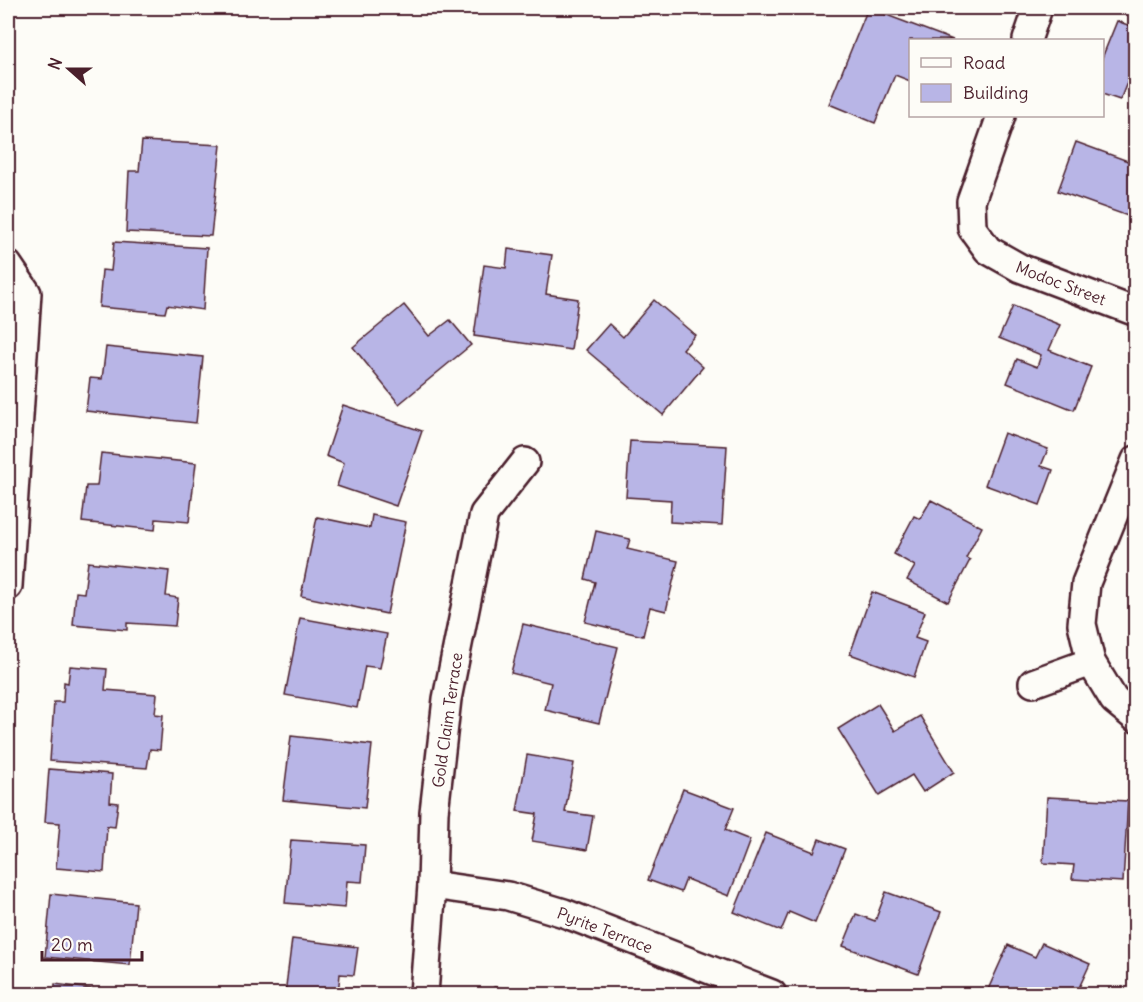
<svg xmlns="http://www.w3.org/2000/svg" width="1143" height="1002" viewBox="0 0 1143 1002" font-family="Delius,sans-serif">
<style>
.building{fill:#b8b5e6;stroke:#4a1f2b;stroke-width:1.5}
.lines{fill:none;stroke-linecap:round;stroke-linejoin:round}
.street-casing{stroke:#4a1f2b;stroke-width:32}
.street{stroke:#fdfcf7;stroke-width:27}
.labels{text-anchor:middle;stroke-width:5;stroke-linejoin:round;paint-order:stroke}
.street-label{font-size:16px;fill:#4a1f2b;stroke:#fdfcf7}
</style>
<rect width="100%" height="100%" fill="#fdfcf7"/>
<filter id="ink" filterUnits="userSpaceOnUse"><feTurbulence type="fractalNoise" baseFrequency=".0167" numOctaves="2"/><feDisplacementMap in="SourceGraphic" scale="12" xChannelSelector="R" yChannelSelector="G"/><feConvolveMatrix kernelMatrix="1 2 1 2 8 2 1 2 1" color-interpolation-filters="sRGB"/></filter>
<g filter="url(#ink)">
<!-- building -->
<g class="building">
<polygon points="868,8 953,40 910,40 910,81 895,75 875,123 829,104"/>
<polygon points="1117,21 1136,28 1136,60 1120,100 1102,94 1102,58"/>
<polygon points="142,141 221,145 211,236 126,232 129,171 139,171"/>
<polygon points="1076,142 1136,164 1136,219 1058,191"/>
<polygon points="114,242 207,248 203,310 167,305 165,313 99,307 102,270 111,271"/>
<polygon points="508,249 552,255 546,294 578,299 571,350 474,336 484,265 506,268"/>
<polygon points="654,300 695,335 683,349 703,367 663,415 586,350 609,324 623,337"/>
<polygon points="404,305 429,336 450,320 471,345 399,404 353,347"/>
<polygon points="1013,306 1060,325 1049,350 1091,367 1074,410 1007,383 1017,359 1037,367 1041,355 999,338"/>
<polygon points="106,347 203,357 196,423 86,411 90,378 102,379"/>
<polygon points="343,405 422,431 396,506 337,486 344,463 326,456"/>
<polygon points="1004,433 1048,449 1041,466 1053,470 1040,505 985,485"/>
<polygon points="630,441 727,446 722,525 670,522 671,500 626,497"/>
<polygon points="101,453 196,463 189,522 156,519 155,530 82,522 86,486 97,486"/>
<polygon points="931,500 982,527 966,558 970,560 948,602 907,580 915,566 894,554 914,516 920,519"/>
<polygon points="372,515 406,522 387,614 301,596 317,517 370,528"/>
<polygon points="596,531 630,539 627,549 678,561 666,611 650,607 643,636 585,622 595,582 585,579"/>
<polygon points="88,562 169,571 166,596 178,598 175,626 127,623 127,630 73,625 76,592 84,593"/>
<polygon points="872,592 925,612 915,638 926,642 914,677 850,654"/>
<polygon points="300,618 387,634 380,668 365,666 357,708 285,695"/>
<polygon points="523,624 618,647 599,723 545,710 551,683 511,673"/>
<polygon points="70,666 107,669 105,690 157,694 155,714 163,715 160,750 150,749 147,768 50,761 54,702 63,702 64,682 68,683"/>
<polygon points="878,704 895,731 920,716 954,772 923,792 912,775 879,795 838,729"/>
<polygon points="291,736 372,745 365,808 283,800"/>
<polygon points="527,755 574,763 565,812 593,816 587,850 532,841 537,814 517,811"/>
<polygon points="49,769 112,774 110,802 118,803 115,827 107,826 104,872 56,868 60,823 45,822"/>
<polygon points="683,789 734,808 725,830 750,840 729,896 686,879 681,892 648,880"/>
<polygon points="1047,797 1128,801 1123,882 1072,879 1074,865 1043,863"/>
<polygon points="766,833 814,852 819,839 845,849 815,923 789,912 781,931 734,912"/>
<polygon points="291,840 365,845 362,882 347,881 345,908 285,903"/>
<polygon points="886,892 941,912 918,974 843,946 856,914 875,921"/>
<polygon points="51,894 136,903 130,965 45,957"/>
<polygon points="292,939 358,947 354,975 340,974 338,994 285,994"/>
<polygon points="1042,943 1090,964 1076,994 986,994 1008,945 1035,957"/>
<polygon points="55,984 106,991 106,994 54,994"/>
<polygon points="494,987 560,993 560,994 493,994"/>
</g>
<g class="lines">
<!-- street casing -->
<g class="street-casing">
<g id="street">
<polyline points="1027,40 1038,8"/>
<polyline points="1001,116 971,201 972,228 988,250 1020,268 1136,312"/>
<polyline points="8,265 27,293 8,586"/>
<polyline points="1136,460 1086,583 1082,624 1091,662 1114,700 1136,718"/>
<polyline points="1033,683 1091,662"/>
<polyline points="432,885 508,896 564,913 772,994"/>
<polyline points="424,994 432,885 434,812 447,699 484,514 525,462"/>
</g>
</g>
<!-- street -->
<use href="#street" class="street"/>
</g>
</g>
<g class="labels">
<!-- street labels -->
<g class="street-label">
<text transform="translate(1061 283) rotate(21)" y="6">Modoc Street</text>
<text transform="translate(447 720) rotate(-82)" y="6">Gold Claim Terrace</text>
<text transform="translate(605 930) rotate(21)" y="6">Pyrite Terrace</text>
</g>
</g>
<!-- margin -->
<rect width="1143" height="1002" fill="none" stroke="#fdfcf7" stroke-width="30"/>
<rect x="15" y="15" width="1113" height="972" fill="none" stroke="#4a1f2b" stroke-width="2" filter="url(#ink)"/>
<!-- legend -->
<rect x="909" y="39" width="195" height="78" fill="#fdfcf7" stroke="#b5a4a5" stroke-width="1.5"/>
<rect x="921" y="58" width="30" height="9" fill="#fdfcf7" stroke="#b5a4a5" stroke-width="1.5"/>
<text x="963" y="69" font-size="18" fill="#4a1f2b">Road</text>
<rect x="921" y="84" width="30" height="18" fill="#b8b5e6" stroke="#b5a4a5" stroke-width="1.5"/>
<text x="963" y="99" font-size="18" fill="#4a1f2b">Building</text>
<!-- north arrow -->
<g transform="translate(69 69) rotate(291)" stroke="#fdfcf7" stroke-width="4.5" paint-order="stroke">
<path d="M0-4.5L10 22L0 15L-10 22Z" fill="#4a1f2b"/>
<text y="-9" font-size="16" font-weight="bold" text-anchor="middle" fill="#4a1f2b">N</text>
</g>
<!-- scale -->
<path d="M42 951v9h100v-9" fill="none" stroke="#4a1f2b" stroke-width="3"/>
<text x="51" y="951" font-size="18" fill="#4a1f2b" stroke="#fdfcf7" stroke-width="4.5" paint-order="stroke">20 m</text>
</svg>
